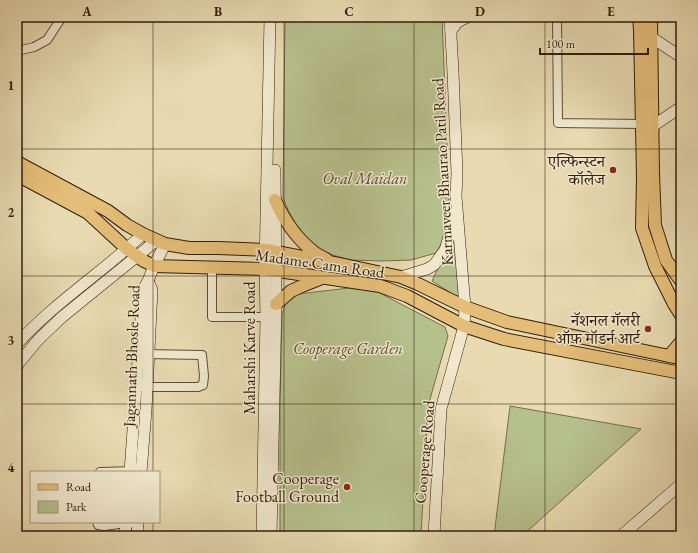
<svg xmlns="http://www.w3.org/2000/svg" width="698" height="553" viewBox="0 0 698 553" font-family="'EB Garamond','Noto Serif Devanagari',serif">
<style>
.green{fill:#b6c08c;stroke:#746e4c}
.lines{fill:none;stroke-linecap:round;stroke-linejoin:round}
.street-casing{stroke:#604c34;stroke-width:10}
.secondary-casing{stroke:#321d0b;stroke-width:12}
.primary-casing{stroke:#321d0b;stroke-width:14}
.street{stroke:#f0e7cc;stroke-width:8}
.secondary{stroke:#f0e7cc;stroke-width:11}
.primary{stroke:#e4bd78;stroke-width:12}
.grid{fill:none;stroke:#321d0b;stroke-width:1;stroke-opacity:0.55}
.poi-dot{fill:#8f2418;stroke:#f0e7cc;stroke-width:1.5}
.labels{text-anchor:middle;stroke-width:3;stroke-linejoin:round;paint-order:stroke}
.poi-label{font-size:16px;fill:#321d0b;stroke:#f0e7cc;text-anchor:end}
.street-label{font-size:16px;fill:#321d0b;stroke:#f0e7cc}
.park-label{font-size:16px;font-style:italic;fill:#5a4e32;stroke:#f0e7cc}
.neatline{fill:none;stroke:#321d0b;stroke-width:1.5}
.grid-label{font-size:13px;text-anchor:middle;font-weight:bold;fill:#321d0b}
</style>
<rect width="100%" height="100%" fill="#e8dab1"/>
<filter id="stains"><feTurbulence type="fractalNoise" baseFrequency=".005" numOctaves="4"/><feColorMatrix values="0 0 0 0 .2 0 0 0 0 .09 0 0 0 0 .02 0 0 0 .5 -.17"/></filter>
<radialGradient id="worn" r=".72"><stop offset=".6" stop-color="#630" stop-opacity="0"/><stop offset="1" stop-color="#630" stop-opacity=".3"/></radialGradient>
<!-- green -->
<g class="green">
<polygon points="285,17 442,17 449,196 447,220 444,239 436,253 411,260 382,261 350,260 326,253 307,240 297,226 288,210 283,197"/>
<polygon points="453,236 455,236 459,294 457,297 432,281"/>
<polygon points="349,288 376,291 445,327 448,336 428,406 421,536 280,536 280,410 282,315 286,302 298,294"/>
<polygon points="510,406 641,429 522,536 494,536"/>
</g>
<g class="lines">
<!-- street casing -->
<g class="street-casing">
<g id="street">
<polyline points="557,17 558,123 642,124"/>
<polyline points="17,51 34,47 47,40 62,17"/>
<polyline points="212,268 212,317 266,317"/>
<polyline points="142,387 198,387 203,385 204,376 202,355 145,354"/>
<polyline points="100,472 135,471"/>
<polyline points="97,522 98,525 104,526 126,523 138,524"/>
</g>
</g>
<!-- secondary casing -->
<g class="secondary-casing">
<g id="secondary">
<path d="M451,31C456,23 459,20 468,17"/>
<polyline points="645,33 681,57"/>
<polyline points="653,126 681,107"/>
<polyline points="401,277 427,269 434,265 445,250 451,230 453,214"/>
<path d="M17,344C55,302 103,272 143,234"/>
<polyline points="17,367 18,364 38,340 62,317 157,240"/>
<polyline points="130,472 143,290 148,281 154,266 165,244"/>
<polyline points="141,472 146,410 152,290 148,281"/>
<polyline points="125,536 126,522"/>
<polyline points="137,536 138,522"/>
<polyline points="262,536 266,317 265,269 270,17"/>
<polyline points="271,536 276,304 275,170"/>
<polyline points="434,536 441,409 464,326 465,307 456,196 457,173 453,72 450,17"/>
<polyline points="621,536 681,484"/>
</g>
</g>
<!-- primary casing -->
<g class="primary-casing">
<g id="primary">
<polyline points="639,17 640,30 643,177 642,228 655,266 674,304 681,315"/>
<polyline points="651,17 653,174 655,225 666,260 681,281"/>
<polyline points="17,162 108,211 127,225 143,234 165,244 189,248 218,248 266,250 334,263 401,277 418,284 465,307 507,322 669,356 681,358"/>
<polyline points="17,175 88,213 127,249 144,261 154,266 265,269 380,286 407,296 464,326 504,339 681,373"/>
<path d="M275,200C284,220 298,240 315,253C318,255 322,257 326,259"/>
<polyline points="276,304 291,291 302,286 322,278"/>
<polyline points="669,356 681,342"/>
</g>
</g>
<!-- street -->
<use href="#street" class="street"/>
<!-- secondary -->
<use href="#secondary" class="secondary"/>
<!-- primary -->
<use href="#primary" class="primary"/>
</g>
<!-- grid -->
<path class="grid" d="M153,17V472M284,17V536M414,17V536M545,17V536M17,149H681M17,276H681M17,404H681M153,522V536"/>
<!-- markers -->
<g class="poi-dot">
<circle cx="613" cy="170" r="4"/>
<circle cx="648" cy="329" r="4"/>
<circle cx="347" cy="487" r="4"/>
</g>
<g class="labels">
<!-- poi labels -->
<g class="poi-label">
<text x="605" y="167">एल्फिन्स्टन<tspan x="605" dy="18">कॉलेज</tspan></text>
<text x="640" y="326">नॅशनल गॅलरी<tspan x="640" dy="18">ऑफ मॉडर्न आर्ट</tspan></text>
<text x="339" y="484">Cooperage<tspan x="339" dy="18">Football Ground</tspan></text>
</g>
<!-- street labels -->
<g class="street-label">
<text transform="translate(442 172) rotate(-93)" y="6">Karmaveer Bhaurao Patil Road</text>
<text transform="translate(320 263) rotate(8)" y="6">Madame Cama Road</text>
<text transform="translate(249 348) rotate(-90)" y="6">Maharshi Karve Road</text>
<text transform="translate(131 356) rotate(-88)" y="6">Jagannath Bhosle Road</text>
<text transform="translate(424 452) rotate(-85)" y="6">Cooperage Road</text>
</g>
<!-- park labels -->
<g class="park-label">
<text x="365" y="184">Oval Maidan</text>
<text x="348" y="354">Cooperage Garden</text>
</g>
</g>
<!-- margin -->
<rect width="698" height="553" fill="none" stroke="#e8dab1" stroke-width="44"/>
<!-- legend -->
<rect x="30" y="471" width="130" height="52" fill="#f0e7cc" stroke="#a4967f"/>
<rect x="38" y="484" width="20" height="6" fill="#e4bd78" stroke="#a4967f"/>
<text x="66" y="491" font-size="12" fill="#321d0b">Road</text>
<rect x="38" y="501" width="20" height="12" fill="#b6c08c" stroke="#a4967f"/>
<text x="66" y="511" font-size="12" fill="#321d0b">Park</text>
<!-- scale -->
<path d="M540 48v6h108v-6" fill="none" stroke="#321d0b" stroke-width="2"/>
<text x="546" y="48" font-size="12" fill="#321d0b" stroke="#f0e7cc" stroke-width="3" paint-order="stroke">100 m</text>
<rect x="22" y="22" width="654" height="509" class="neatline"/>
<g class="grid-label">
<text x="87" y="16">A</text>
<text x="218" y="16">B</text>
<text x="349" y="16">C</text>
<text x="480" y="16">D</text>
<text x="611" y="16">E</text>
<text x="11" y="90">1</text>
<text x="11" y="217">2</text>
<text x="11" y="345">3</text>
<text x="11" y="472">4</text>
</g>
<rect width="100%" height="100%" filter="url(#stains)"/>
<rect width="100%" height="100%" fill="url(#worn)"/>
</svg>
